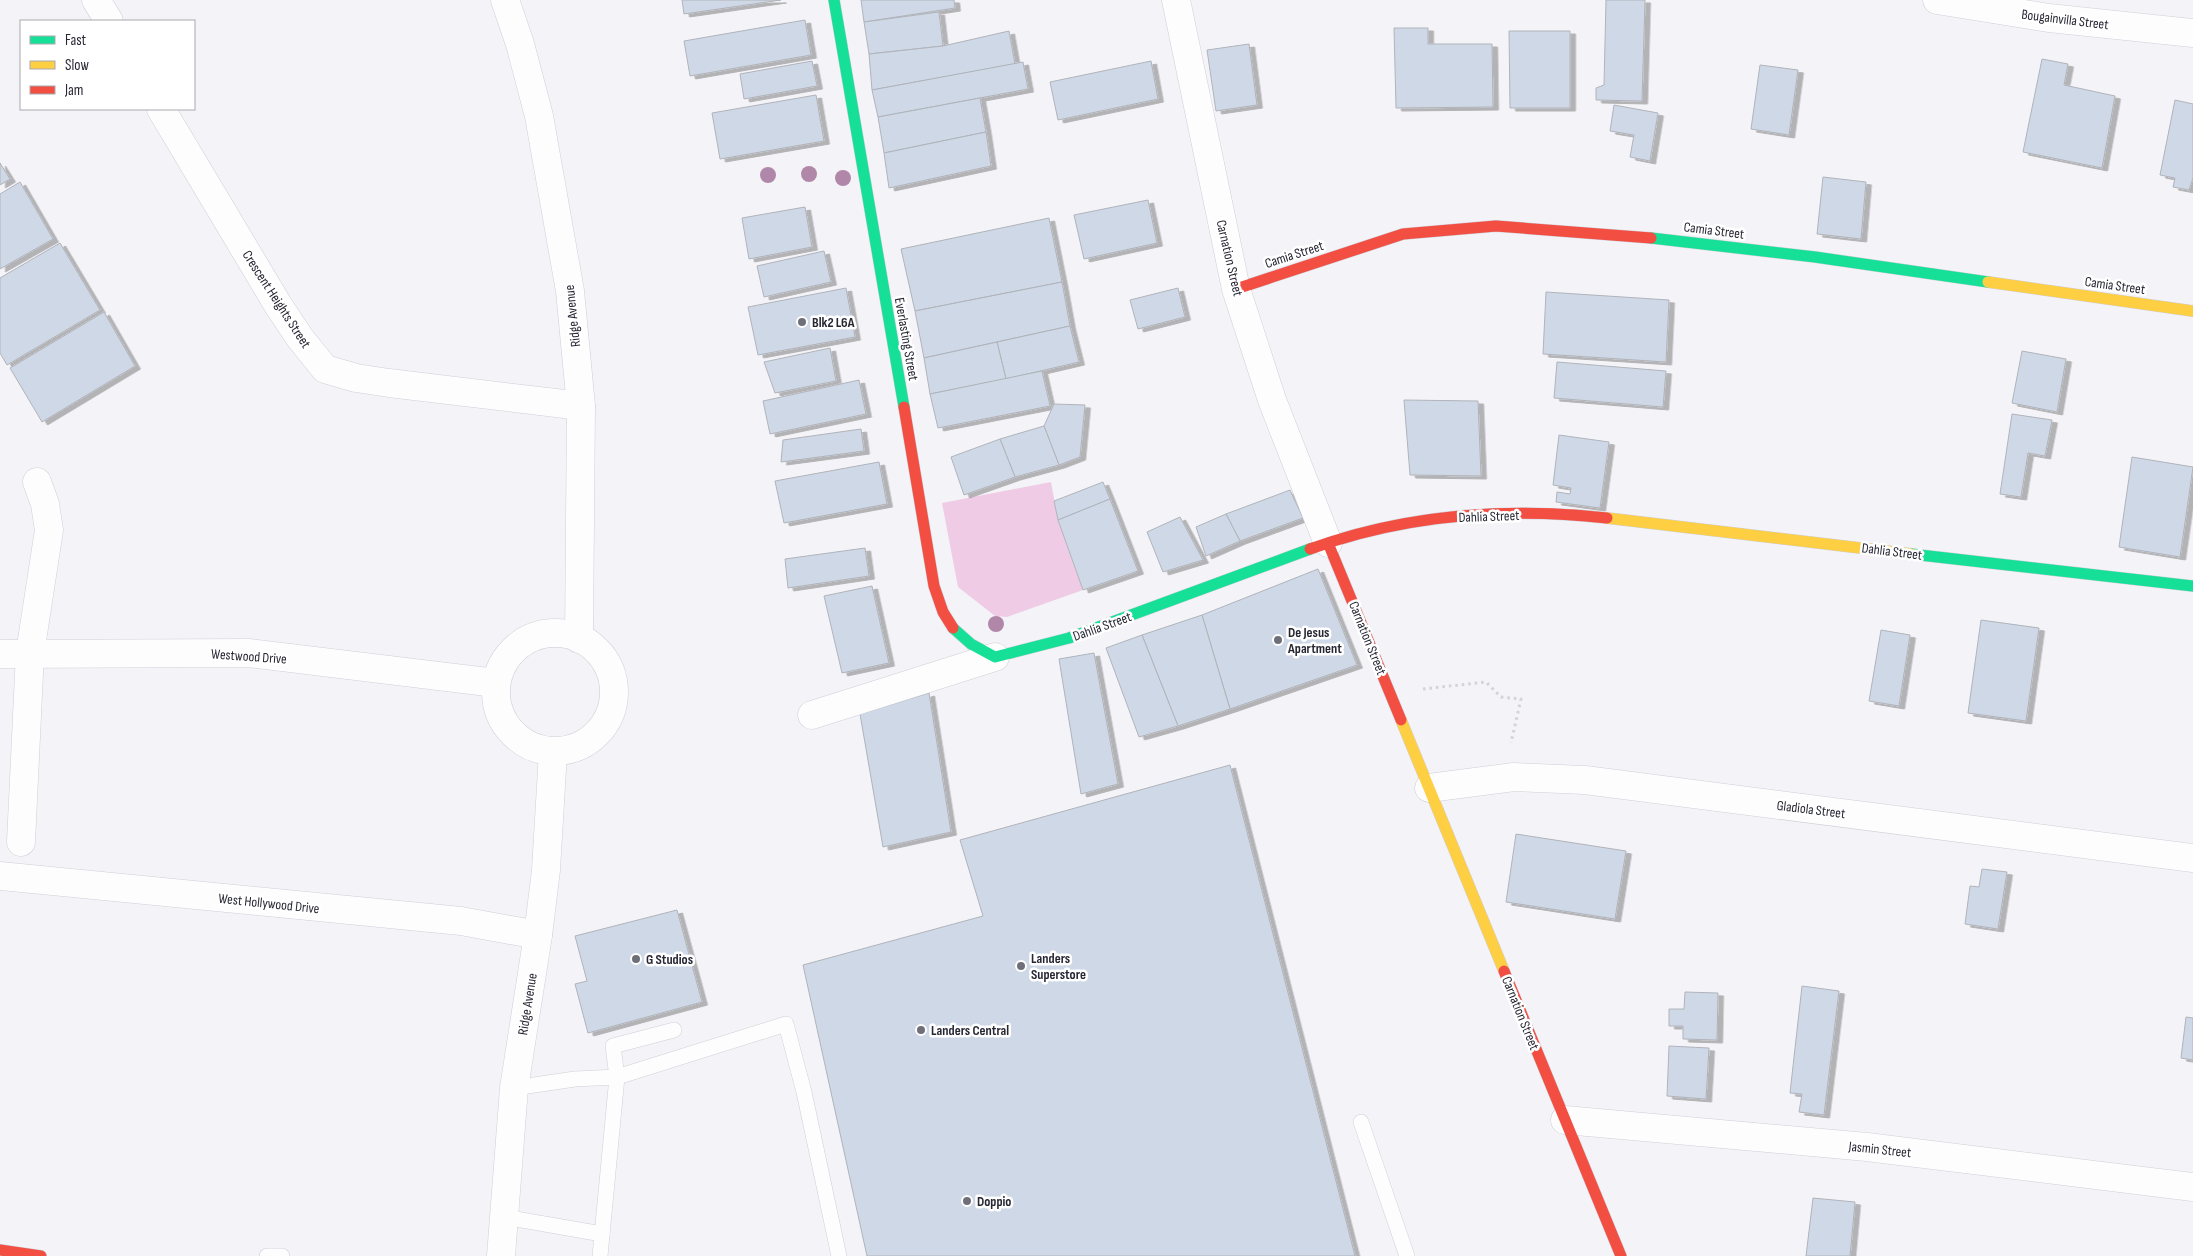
<svg xmlns="http://www.w3.org/2000/svg" width="2193" height="1256" viewBox="0 0 2193 1256" font-family="'Sofia Sans Condensed',sans-serif">
<style>
.green{fill:#efcbe6}
.building{fill:#cfd8e6;stroke:#b0b3ba;filter:url(#shadow)}
.lines{fill:none;stroke-linecap:round;stroke-linejoin:round}
.lane-casing{stroke:#cecfd8;stroke-width:16}
.street-casing{stroke:#cecfd8;stroke-width:29}
.fast-casing{stroke:#cecfd8;stroke-width:12}
.slow-casing{stroke:#cecfd8;stroke-width:12}
.jam-casing{stroke:#cecfd8;stroke-width:12}
.path{stroke:#d2d3d6;stroke-width:3;stroke-dasharray:2.5 4;stroke-linecap:butt}
.lane{stroke:#fdfdfe;stroke-width:15}
.street{stroke:#fdfdfe;stroke-width:28}
.fast{stroke:#16e098;stroke-width:11}
.slow{stroke:#ffcf43;stroke-width:11}
.jam{stroke:#f24e42;stroke-width:11}
.tree{fill:#b187a9}
.poi-dot{fill:#6f6f79;stroke:#fff;stroke-width:2}
.labels{text-anchor:middle;stroke-width:5;stroke-linejoin:round;paint-order:stroke}
.street-label{font-size:14px;fill:#272734;stroke:#fff}
.poi-label{font-size:14px;font-weight:bold;fill:#272734;stroke:#fff;text-anchor:start}
</style>
<defs>
<filter id="shadow"><feDropShadow dx="5.5" dy="3" stdDeviation="0" flood-color="#0004"/></filter>
</defs>
<rect width="100%" height="100%" fill="#f4f4f8"/>
<!-- green -->
<polygon class="green" points="1051,482 1058,520 1083,590 1007,617 995,616 958,587 942,503"/>
<!-- building -->
<g class="building">
<polygon points="682,0 781,0 684,14"/>
<polygon points="861,0 954,0 955,8 864,22"/>
<polygon points="1606,0 1645,0 1642,101 1596,100 1596,88 1604,85"/>
<polygon points="939,12 943,46 869,54 864,22"/>
<polygon points="805,20 811,55 690,76 684,41"/>
<polygon points="1394,28 1428,28 1428,44 1492,44 1493,107 1396,108"/>
<polygon points="1009,31 1015,64 872,90 869,54 943,46"/>
<polygon points="1509,31 1570,31 1570,108 1510,108"/>
<polygon points="1249,44 1257,105 1216,111 1207,50"/>
<polygon points="2042,59 2068,64 2064,85 2115,96 2102,168 2023,152"/>
<polygon points="812,61 817,86 744,99 740,74"/>
<polygon points="1151,61 1158,99 1058,120 1050,82"/>
<polygon points="1023,62 1028,89 878,117 872,90"/>
<polygon points="1760,65 1798,70 1789,135 1751,129"/>
<polygon points="816,95 824,141 720,159 712,113"/>
<polygon points="980,98 986,132 884,153 878,117"/>
<polygon points="2175,100 2193,104 2193,178 2189,190 2173,187 2175,178 2160,175"/>
<polygon points="1614,105 1658,113 1650,161 1630,157 1634,135 1610,131"/>
<polygon points="986,132 991,166 889,188 884,153"/>
<polygon points="0,163 10,179 0,185"/>
<polygon points="1823,177 1866,182 1861,239 1817,234"/>
<polygon points="20,182 53,239 0,269 0,194"/>
<polygon points="1148,200 1157,243 1084,259 1074,215"/>
<polygon points="805,207 812,247 749,259 742,218"/>
<polygon points="1049,218 1062,282 915,311 901,249"/>
<polygon points="60,243 100,310 7,365 0,353 0,278"/>
<polygon points="824,251 831,282 764,297 757,266"/>
<polygon points="1062,282 1070,326 924,358 915,311"/>
<polygon points="846,288 855,337 758,355 748,307"/>
<polygon points="1178,288 1185,317 1138,329 1130,300"/>
<polygon points="1546,292 1669,300 1666,362 1543,354"/>
<polygon points="104,312 135,366 42,422 10,368"/>
<polygon points="1070,326 1079,362 1006,379 997,342"/>
<polygon points="997,342 1006,379 930,394 924,358"/>
<polygon points="830,348 836,381 775,393 764,362"/>
<polygon points="2022,351 2066,359 2057,412 2012,403"/>
<polygon points="1557,362 1666,371 1663,407 1554,398"/>
<polygon points="1042,371 1050,406 938,428 930,394"/>
<polygon points="859,380 866,414 770,434 763,401"/>
<polygon points="1404,400 1478,401 1481,476 1410,475"/>
<polygon points="1054,404 1085,405 1080,457 1059,465 1044,426"/>
<polygon points="2012,414 2052,420 2045,456 2028,453 2021,497 2000,494"/>
<polygon points="1044,426 1059,465 1015,477 1000,439"/>
<polygon points="861,429 864,451 781,462 783,440"/>
<polygon points="1559,435 1609,442 1600,508 1556,502 1557,492 1570,494 1571,488 1553,485"/>
<polygon points="1000,439 1015,477 964,495 951,457"/>
<polygon points="2132,457 2193,467 2180,557 2119,547"/>
<polygon points="879,462 887,504 784,523 775,481"/>
<polygon points="1103,482 1110,499 1058,520 1054,501"/>
<polygon points="1290,490 1303,518 1240,541 1226,514"/>
<polygon points="1110,499 1138,571 1083,590 1058,520"/>
<polygon points="1226,514 1240,541 1206,556 1196,527"/>
<polygon points="1180,517 1203,560 1163,572 1147,532"/>
<polygon points="865,548 869,576 788,588 785,559"/>
<polygon points="1318,569 1357,665 1230,709 1202,615"/>
<polygon points="872,586 889,663 842,673 824,596"/>
<polygon points="1202,615 1230,709 1178,726 1142,635"/>
<polygon points="1981,620 2039,628 2026,721 1968,713"/>
<polygon points="1881,630 1910,635 1899,706 1869,701"/>
<polygon points="1142,635 1178,726 1139,737 1106,648"/>
<polygon points="1094,653 1118,784 1081,794 1059,659"/>
<polygon points="929,693 951,832 883,847 860,714"/>
<polygon points="1230,765 1355,1256 867,1256 803,965 983,916 960,840"/>
<polygon points="1516,834 1626,851 1615,919 1506,902"/>
<polygon points="1982,869 2007,872 1998,929 1965,924 1970,886 1979,887"/>
<polygon points="677,910 702,1002 588,1033 575,984 587,981 575,936"/>
<polygon points="1802,986 1839,991 1824,1115 1799,1112 1802,1094 1790,1093"/>
<polygon points="1685,992 1718,993 1717,1040 1683,1039 1683,1026 1669,1026 1669,1009 1684,1009"/>
<polygon points="2186,1017 2193,1018 2193,1060 2181,1058"/>
<polygon points="1669,1046 1709,1048 1706,1099 1667,1096"/>
<polygon points="1813,1198 1855,1202 1850,1256 1806,1256"/>
</g>
<g class="lines">
<!-- lane casing -->
<g class="lane-casing">
<g id="lane">
<polyline points="514,1088 575,1079 617,1077 786,1024 804,1092 839,1256"/>
<polyline points="1361,1122 1407,1256"/>
<polyline points="505,1217 602,1234"/>
<polyline points="267,1256 282,1256"/>
<polyline points="600,1256 617,1077 613,1046 674,1030"/>
</g>
</g>
<!-- street casing -->
<g class="street-casing">
<g id="street">
<polyline points="96,0 109,21"/>
<polyline points="505,0 520,44 539,116 570,291 581,406 579,639"/>
<polyline points="1176,0 1236,289 1272,400 1328,543"/>
<polyline points="1937,0 2049,18 2193,33"/>
<polyline points="161,109 278,305 300,338 325,369 356,378 389,383 581,406"/>
<circle cx="555" cy="692" r="59"/>
<polyline points="0,654 248,653 496,683"/>
<polyline points="812,715 995,657"/>
<polyline points="1429,788 1514,777 1585,780 2193,858"/>
<polyline points="21,842 30,653 49,530 45,504 37,482"/>
<polyline points="0,876 461,921 538,935"/>
<polyline points="1565,1120 1867,1147 2193,1187"/>
<polyline points="501,1256 514,1088 538,935 546,870 553,752"/>
</g>
</g>
<!-- fast casing -->
<g class="fast-casing">
<g id="fast">
<polyline points="834,0 904,407"/>
<polyline points="1651,238 1815,257 1988,282"/>
<polyline points="1911,554 2193,586"/>
<polyline points="953,628 971,644 995,657 1069,638 1310,549"/>
</g>
</g>
<!-- slow casing -->
<g class="slow-casing">
<g id="slow">
<polyline points="1988,282 2193,311"/>
<polyline points="1607,518 1911,554"/>
<polyline points="1401,720 1504,971"/>
</g>
</g>
<!-- jam casing -->
<g class="jam-casing">
<g id="jam">
<polyline points="1236,289 1403,234 1496,226 1651,238"/>
<polyline points="904,407 934,586 943,612 953,628"/>
<polyline points="1328,543 1401,720"/>
<path d="M1310,549C1404,515 1507,507 1607,518"/>
<polyline points="1504,971 1621,1256"/>
<polyline points="0,1250 41,1256"/>
</g>
</g>
<!-- path -->
<polyline class="path" points="1423,689 1486,682 1501,697 1521,699 1511,743"/>
<!-- lane -->
<use href="#lane" class="lane"/>
<!-- street -->
<use href="#street" class="street"/>
<!-- fast -->
<use href="#fast" class="fast"/>
<!-- slow -->
<use href="#slow" class="slow"/>
<!-- jam -->
<use href="#jam" class="jam"/>
</g>
<!-- trees -->
<g class="tree">
<circle cx="809" cy="174" r="8"/>
<circle cx="768" cy="175" r="8"/>
<circle cx="843" cy="178" r="8"/>
<circle cx="996" cy="624" r="8"/>
</g>
<!-- markers -->
<g class="poi-dot">
<circle cx="802" cy="322" r="5"/>
<circle cx="1278" cy="640" r="5"/>
<circle cx="636" cy="959" r="5"/>
<circle cx="1021" cy="966" r="5"/>
<circle cx="921" cy="1030" r="5"/>
<circle cx="967" cy="1201" r="5"/>
</g>
<g class="labels">
<!-- street labels -->
<g class="street-label">
<text transform="translate(2065 19) rotate(7)" y="5">Bougainvilla Street</text>
<text transform="translate(1714 230) rotate(7)" y="5">Camia Street</text>
<text transform="translate(1294 254) rotate(-18)" y="5">Camia Street</text>
<text transform="translate(1230 258) rotate(77)" y="5">Carnation Street</text>
<text transform="translate(2115 285) rotate(8)" y="5">Camia Street</text>
<text transform="translate(277 299) rotate(57)" y="5">Crescent Heights Street</text>
<text transform="translate(572 316) rotate(-96)" y="5">Ridge Avenue</text>
<text transform="translate(907 339) rotate(80)" y="5">Everlasting Street</text>
<text transform="translate(1489 516) rotate(-2)" y="5">Dahlia Street</text>
<text transform="translate(1892 551) rotate(7)" y="5">Dahlia Street</text>
<text transform="translate(1102 626) rotate(-20)" y="5">Dahlia Street</text>
<text transform="translate(1368 638) rotate(68)" y="5">Carnation Street</text>
<text transform="translate(249 656) rotate(4)" y="5">Westwood Drive</text>
<text transform="translate(1811 809) rotate(7)" y="5">Gladiola Street</text>
<text transform="translate(269 903) rotate(6)" y="5">West Hollywood Drive</text>
<text transform="translate(527 1004) rotate(-81)" y="5">Ridge Avenue</text>
<text transform="translate(1521 1013) rotate(68)" y="5">Carnation Street</text>
<text transform="translate(1880 1149) rotate(6)" y="5">Jasmin Street</text>
</g>
<!-- poi labels -->
<g class="poi-label">
<text x="812" y="327">Blk2 L6A</text>
<text x="1288" y="637">De Jesus<tspan x="1288" dy="16">Apartment</tspan></text>
<text x="1031" y="963">Landers<tspan x="1031" dy="16">Superstore</tspan></text>
<text x="646" y="964">G Studios</text>
<text x="931" y="1035">Landers Central</text>
<text x="977" y="1206">Doppio</text>
</g>
</g>
<!-- legend -->
<rect x="20" y="20" width="175" height="90" fill="#ffffff" stroke="#a9a9ae"/>
<rect x="30" y="36" width="25" height="8" fill="#16e098" stroke="#a9a9ae"/>
<text x="65" y="45" font-size="15" fill="#272734">Fast</text>
<rect x="30" y="61" width="25" height="8" fill="#ffcf43" stroke="#a9a9ae"/>
<text x="65" y="70" font-size="15" fill="#272734">Slow</text>
<rect x="30" y="86" width="25" height="8" fill="#f24e42" stroke="#a9a9ae"/>
<text x="65" y="95" font-size="15" fill="#272734">Jam</text>
</svg>
